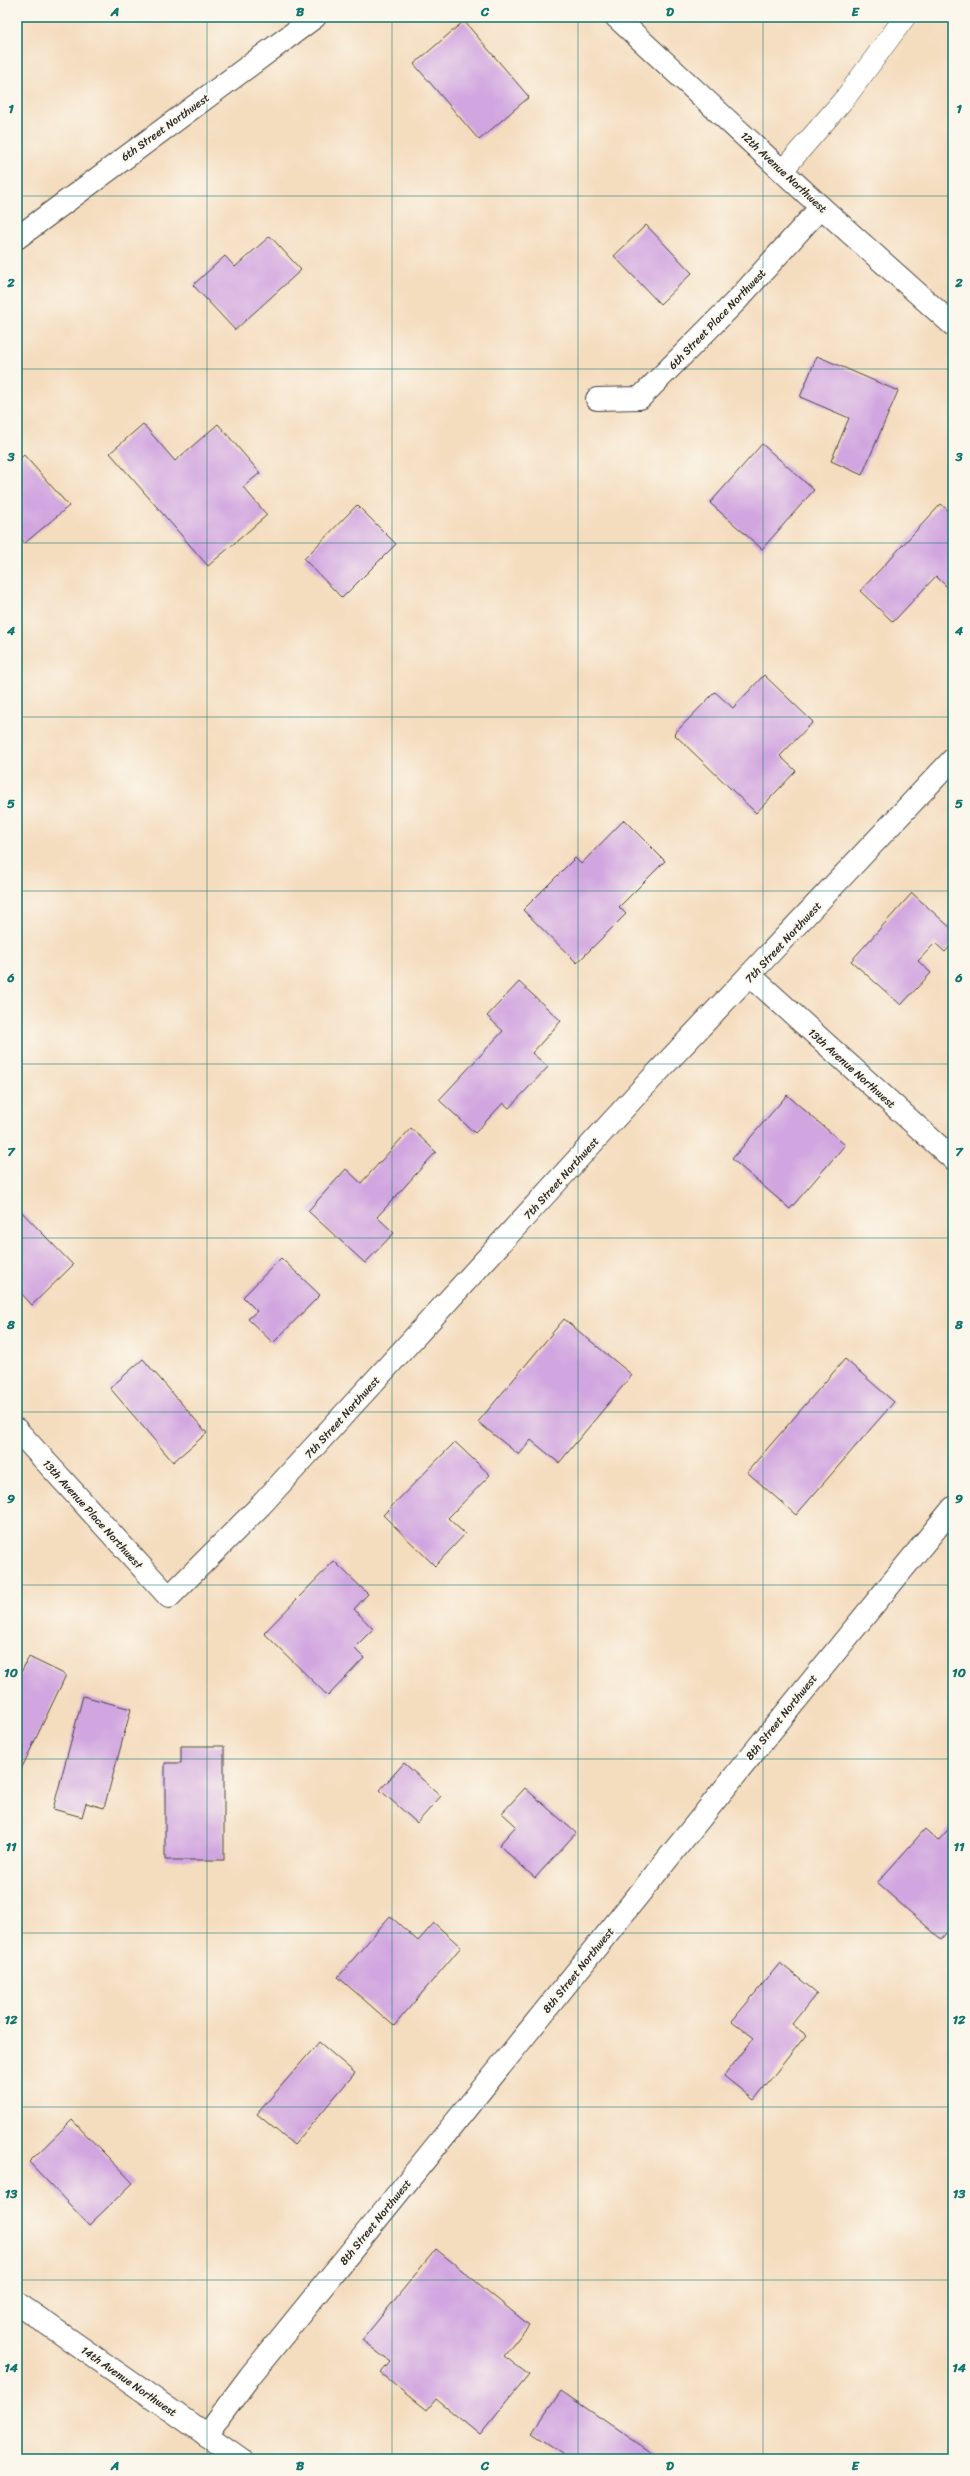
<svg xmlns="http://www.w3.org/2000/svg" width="970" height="2476" viewBox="0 0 970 2476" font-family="Sriracha,sans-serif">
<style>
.building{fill:#d1a6e0}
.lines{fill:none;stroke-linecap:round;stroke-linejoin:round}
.service-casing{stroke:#494641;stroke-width:22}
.minor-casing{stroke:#494641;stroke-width:24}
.secondary-casing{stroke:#494641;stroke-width:24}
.service{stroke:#fff;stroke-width:21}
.minor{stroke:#fff;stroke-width:22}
.secondary{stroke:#fff;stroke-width:22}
.grid{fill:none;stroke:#0f766e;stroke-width:1;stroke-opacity:0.55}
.labels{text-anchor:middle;stroke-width:4;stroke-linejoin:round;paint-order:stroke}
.street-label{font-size:11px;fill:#2b2b2b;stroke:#fbf7ec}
.neatline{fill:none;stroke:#0f766e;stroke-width:1.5}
.grid-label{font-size:13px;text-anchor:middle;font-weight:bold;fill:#0f766e}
</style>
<rect width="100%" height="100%" fill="#fbf7ec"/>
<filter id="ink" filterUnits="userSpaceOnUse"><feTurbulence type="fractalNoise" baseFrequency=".025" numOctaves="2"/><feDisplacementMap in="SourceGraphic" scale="8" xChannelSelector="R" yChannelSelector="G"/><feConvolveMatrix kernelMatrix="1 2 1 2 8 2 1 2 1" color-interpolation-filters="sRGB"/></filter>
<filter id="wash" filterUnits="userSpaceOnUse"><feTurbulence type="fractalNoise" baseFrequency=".012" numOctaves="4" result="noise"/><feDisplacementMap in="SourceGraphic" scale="16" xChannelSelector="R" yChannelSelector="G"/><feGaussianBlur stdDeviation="0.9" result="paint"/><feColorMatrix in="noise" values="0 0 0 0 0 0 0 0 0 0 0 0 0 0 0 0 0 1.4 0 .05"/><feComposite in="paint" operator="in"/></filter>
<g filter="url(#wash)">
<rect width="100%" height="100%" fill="#f4dcbe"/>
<g id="blocks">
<!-- building -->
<g class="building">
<polygon points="464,21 529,97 479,140 414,64"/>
<polygon points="646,225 692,273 660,304 614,256"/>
<polygon points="270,236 301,270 235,330 193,285 225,256 235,267"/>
<polygon points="817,356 898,391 862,475 831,461 849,418 800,397"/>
<polygon points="143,424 175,461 218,424 260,473 243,487 267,515 208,566 110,453"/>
<polygon points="762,444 814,490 762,549 710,503"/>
<polygon points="24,455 69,506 25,543 17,534 17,461"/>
<polygon points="941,504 953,515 953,593 936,576 893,622 860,591"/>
<polygon points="357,505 396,544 342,598 304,559"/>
<polygon points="764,675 813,722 780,756 796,771 756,813 674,734 715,692 733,708"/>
<polygon points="624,820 665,861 619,907 626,914 577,963 523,910 575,858 581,864"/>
<polygon points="912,893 953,930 953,943 945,952 935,943 918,961 931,973 901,1005 851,961"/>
<polygon points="519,982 561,1021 532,1053 548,1067 509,1108 503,1103 475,1133 439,1100 503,1031 487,1016"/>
<polygon points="787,1095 845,1145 790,1209 732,1159"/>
<polygon points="411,1128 436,1152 377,1217 394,1233 365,1263 308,1211 346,1169 361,1183"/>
<polygon points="17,1207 73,1265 32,1305 17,1289"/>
<polygon points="281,1258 320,1295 273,1343 248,1319 257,1311 243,1297"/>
<polygon points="564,1319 632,1375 559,1463 531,1440 519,1455 478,1422"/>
<polygon points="143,1359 207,1433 173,1462 110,1388"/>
<polygon points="845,1359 894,1402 796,1515 747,1472"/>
<polygon points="455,1442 490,1475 448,1518 465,1534 435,1566 383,1515"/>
<polygon points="334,1561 368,1594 354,1609 373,1629 354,1648 364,1658 328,1696 264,1633"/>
<polygon points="29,1657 66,1675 17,1778 17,1675 19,1676"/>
<polygon points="83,1696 131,1709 104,1808 86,1803 82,1817 53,1809"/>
<polygon points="181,1746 224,1746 224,1860 165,1860 165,1763 181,1763"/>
<polygon points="404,1763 441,1796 417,1823 380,1790"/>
<polygon points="525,1788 576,1833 535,1878 499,1845 516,1826 502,1813"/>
<polygon points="953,1824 953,1925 941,1939 877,1883 925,1829 938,1841"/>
<polygon points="390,1916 418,1941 434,1923 461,1947 394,2026 338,1977"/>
<polygon points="780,1963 817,1993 792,2024 806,2035 754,2100 724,2076 754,2038 732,2021"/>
<polygon points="319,2042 355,2073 294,2145 257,2114"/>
<polygon points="72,2120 133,2183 89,2225 29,2162"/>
<polygon points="436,2249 529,2325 504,2356 529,2375 480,2435 436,2399 427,2410 381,2373 390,2362 362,2340"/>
<polygon points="561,2391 661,2459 571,2459 532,2433"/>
</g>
</g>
</g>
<g filter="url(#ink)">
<use href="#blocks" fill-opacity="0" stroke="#494641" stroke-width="1"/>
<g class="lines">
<!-- service casing -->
<g class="service-casing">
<polyline id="service" points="782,171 846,97 905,17"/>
</g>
<!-- minor casing -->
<g class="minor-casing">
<g id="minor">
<polyline points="597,399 640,398 739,298 821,207"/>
<polyline points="751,976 953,1159"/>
<polyline points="17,1430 169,1597 261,1505 639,1092 953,759"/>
<polyline points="17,2303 241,2459"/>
<path d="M206,2435L250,2376C485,2087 716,1796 953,1508"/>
</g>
</g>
<!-- secondary casing -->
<g class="secondary-casing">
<g id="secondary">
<polyline points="616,17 821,207 953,325"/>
<polyline points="17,238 315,17"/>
</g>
</g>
<!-- service -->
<use href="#service" class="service"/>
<!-- minor -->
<use href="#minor" class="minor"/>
<!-- secondary -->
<use href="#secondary" class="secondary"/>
</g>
</g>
<!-- grid -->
<path class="grid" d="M207,17V2459M392,17V2459M578,17V2459M763,17V2459M17,196H953M17,369H953M17,543H953M17,717H953M17,891H953M17,1064H953M17,1238H953M17,1412H953M17,1585H953M17,1759H953M17,1933H953M17,2107H953M17,2280H953"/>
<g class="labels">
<!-- street labels -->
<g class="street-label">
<text transform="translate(165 127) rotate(-36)" y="4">6th Street Northwest</text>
<text transform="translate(784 172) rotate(43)" y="4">12th Avenue Northwest</text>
<text transform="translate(717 319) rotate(-46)" y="4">6th Street Place Northwest</text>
<text transform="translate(783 942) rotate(-47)" y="4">7th Street Northwest</text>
<text transform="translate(852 1068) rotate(42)" y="4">13th Avenue Northwest</text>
<text transform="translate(561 1178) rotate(-48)" y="4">7th Street Northwest</text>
<text transform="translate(342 1417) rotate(-48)" y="4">7th Street Northwest</text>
<text transform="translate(93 1514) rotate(48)" y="4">13th Avenue Place Northwest</text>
<text transform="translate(781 1717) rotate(-51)" y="4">8th Street Northwest</text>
<text transform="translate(578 1970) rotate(-51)" y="4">8th Street Northwest</text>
<text transform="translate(375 2222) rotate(-51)" y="4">8th Street Northwest</text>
<text transform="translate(129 2381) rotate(35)" y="4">14th Avenue Northwest</text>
</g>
</g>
<!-- margin -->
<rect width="970" height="2476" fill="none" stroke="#fbf7ec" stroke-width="44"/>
<rect x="22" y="22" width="926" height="2432" class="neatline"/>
<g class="grid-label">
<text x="115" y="16">A</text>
<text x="300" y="16">B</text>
<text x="485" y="16">C</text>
<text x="670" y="16">D</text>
<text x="855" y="16">E</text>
<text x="11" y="113">1</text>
<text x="959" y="113">1</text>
<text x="11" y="287">2</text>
<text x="959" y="287">2</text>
<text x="11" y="461">3</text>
<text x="959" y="461">3</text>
<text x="11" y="635">4</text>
<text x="959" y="635">4</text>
<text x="11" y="808">5</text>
<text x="959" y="808">5</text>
<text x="11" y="982">6</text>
<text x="959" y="982">6</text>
<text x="11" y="1156">7</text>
<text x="959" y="1156">7</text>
<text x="11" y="1329">8</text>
<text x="959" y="1329">8</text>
<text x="11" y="1503">9</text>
<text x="959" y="1503">9</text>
<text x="11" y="1677">10</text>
<text x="959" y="1677">10</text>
<text x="11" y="1851">11</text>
<text x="959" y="1851">11</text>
<text x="11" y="2024">12</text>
<text x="959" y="2024">12</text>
<text x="11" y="2198">13</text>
<text x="959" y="2198">13</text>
<text x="11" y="2372">14</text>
<text x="959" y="2372">14</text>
<text x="115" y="2470">A</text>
<text x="300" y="2470">B</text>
<text x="485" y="2470">C</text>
<text x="670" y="2470">D</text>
<text x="855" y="2470">E</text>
</g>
</svg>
